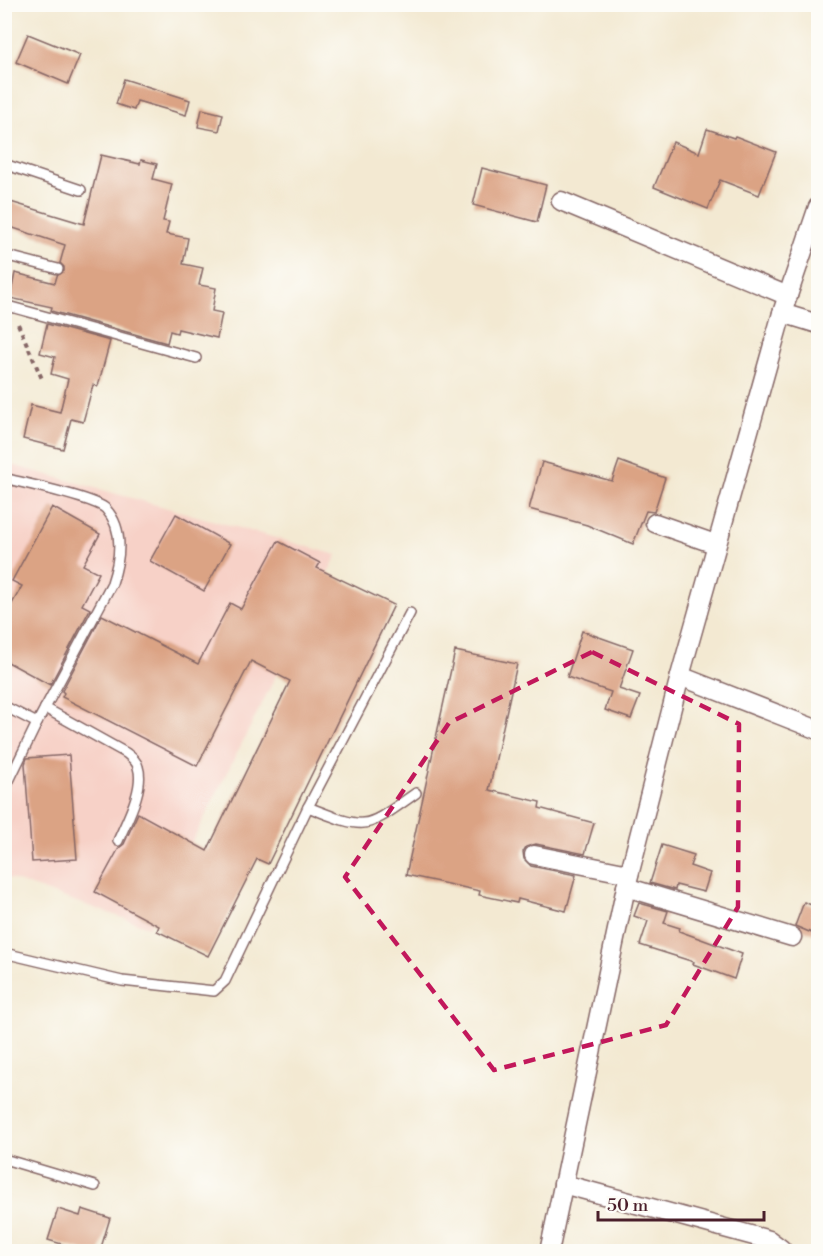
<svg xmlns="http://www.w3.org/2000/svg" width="823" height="1256" viewBox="0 0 823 1256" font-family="'Libre Bodoni',serif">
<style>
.built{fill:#f7d1c7}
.building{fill:#dba384}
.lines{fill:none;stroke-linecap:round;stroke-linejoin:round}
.service-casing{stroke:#856665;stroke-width:12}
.minor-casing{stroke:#856665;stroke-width:21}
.path{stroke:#856665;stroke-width:4;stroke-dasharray:4.5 4.5;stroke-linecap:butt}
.service{stroke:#fff;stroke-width:9}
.minor{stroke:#fff;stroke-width:18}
.marked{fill:none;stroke:#c2185b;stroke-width:4.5;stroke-dasharray:12 8;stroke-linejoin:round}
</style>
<rect width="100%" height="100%" fill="#fdfcf7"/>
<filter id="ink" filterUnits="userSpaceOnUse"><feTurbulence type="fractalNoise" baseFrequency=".0167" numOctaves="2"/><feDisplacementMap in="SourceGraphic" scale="12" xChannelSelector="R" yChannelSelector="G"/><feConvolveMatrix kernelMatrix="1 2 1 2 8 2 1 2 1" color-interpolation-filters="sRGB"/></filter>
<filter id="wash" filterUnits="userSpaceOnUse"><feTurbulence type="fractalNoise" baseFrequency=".008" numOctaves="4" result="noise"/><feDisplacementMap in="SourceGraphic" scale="24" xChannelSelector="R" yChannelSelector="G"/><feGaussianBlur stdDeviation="1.35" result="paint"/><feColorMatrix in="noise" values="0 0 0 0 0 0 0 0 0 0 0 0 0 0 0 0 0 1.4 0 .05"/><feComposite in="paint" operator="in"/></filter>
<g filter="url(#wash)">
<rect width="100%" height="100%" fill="#f3e9d2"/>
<!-- built -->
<polygon class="built" points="5,463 337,555 149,927 5,877"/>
<g id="blocks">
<!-- building -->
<g class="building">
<polygon points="28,34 80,55 68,84 16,62"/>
<polygon points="124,79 190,100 186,115 137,101 134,110 116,104"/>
<polygon points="202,109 223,114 219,131 198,127"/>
<polygon points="707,129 734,138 735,136 776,152 759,195 720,180 708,209 654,187 673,142 699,153"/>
<polygon points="101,155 140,164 141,160 157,164 153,179 172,184 163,221 169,222 166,234 188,238 183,264 203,268 199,285 216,288 212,311 222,313 217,338 178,329 177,333 170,331 167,343 51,311 52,307 10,298 15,273 55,283 57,276 64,271 64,267 60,263 65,245 4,225 4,200 84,224"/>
<polygon points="482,168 546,185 537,222 473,205"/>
<polygon points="47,324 110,341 98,386 93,385 83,422 71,419 63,449 23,439 31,405 60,412 68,379 51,374 55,357 40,353"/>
<polygon points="619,461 665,478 654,512 646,511 633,544 587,525 529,509 542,462 612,481"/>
<polygon points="52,507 100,534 83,565 99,573 82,605 90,609 50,685 4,660 4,618 22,586 12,581"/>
<polygon points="176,514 230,544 204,591 150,561"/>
<polygon points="278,541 320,563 317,568 394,605 268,864 257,859 208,956 157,931 159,926 95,892 119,848 124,844 138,813 207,851 290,681 251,661 197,766 62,697 64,693 62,691 102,615 198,664 230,603 241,609"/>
<polygon points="582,631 633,649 619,689 640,696 631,719 605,710 611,692 567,677"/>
<polygon points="455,651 517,664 489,790 540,802 539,808 594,823 585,854 536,844 526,847 523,852 524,859 531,866 576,875 566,911 518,899 517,903 479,895 480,891 406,875"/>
<polygon points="69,755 77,859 32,862 25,764 27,758"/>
<polygon points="662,845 694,855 690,866 710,873 704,892 676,885 675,890 650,883"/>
<polygon points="804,902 819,908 819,936 795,926"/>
<polygon points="639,903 668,911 664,923 680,928 679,931 742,954 734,979 693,964 694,962 640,945 648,921 634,916"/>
<polygon points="58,1209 80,1216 82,1209 110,1218 100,1251 85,1251 48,1240"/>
</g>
</g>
</g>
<g filter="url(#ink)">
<use href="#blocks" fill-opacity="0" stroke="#856665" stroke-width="1.5"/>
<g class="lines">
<!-- service casing -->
<g class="service-casing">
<g id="service">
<polyline points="4,164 81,190"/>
<polyline points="4,255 58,269"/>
<polyline points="4,305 196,358"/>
<path d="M4,478C23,483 96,498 106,509C125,530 120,559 112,583L37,723L4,791"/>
<polyline points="4,706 37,723"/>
<path d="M45,708L126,753C131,757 137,761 138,767C145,788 126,822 118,841"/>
<path d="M308,807C369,831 363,830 416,793"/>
<polyline points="4,953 122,981 214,991 225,981 308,807 410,613"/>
<polyline points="4,1159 95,1186"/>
</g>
</g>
<!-- minor casing -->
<g class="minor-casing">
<g id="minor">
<polyline points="561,201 788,296"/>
<polyline points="782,313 818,324"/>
<polyline points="655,523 715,544"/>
<polyline points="680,676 818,730"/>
<polyline points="534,855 629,874"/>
<polyline points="626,887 792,937"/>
<polyline points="563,1184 769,1240 781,1249 780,1252"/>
<polyline points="549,1252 626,887 680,676 782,313 818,207"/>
</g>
</g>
<!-- path -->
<polyline class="path" points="18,324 43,381"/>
<!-- service -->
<use href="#service" class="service"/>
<!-- minor -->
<use href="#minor" class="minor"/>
</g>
</g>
<!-- marked area -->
<path class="marked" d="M592,652L739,724L738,907L666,1025L494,1070L345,877L449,723Z"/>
<!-- margin -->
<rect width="823" height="1256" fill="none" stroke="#fdfcf7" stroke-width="24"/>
<!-- scale -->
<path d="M598 1211v9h166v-9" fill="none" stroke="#4a1f2b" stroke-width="3"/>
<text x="607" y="1211" font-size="18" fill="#4a1f2b" stroke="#fdfcf7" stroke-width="4.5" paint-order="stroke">50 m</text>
</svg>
